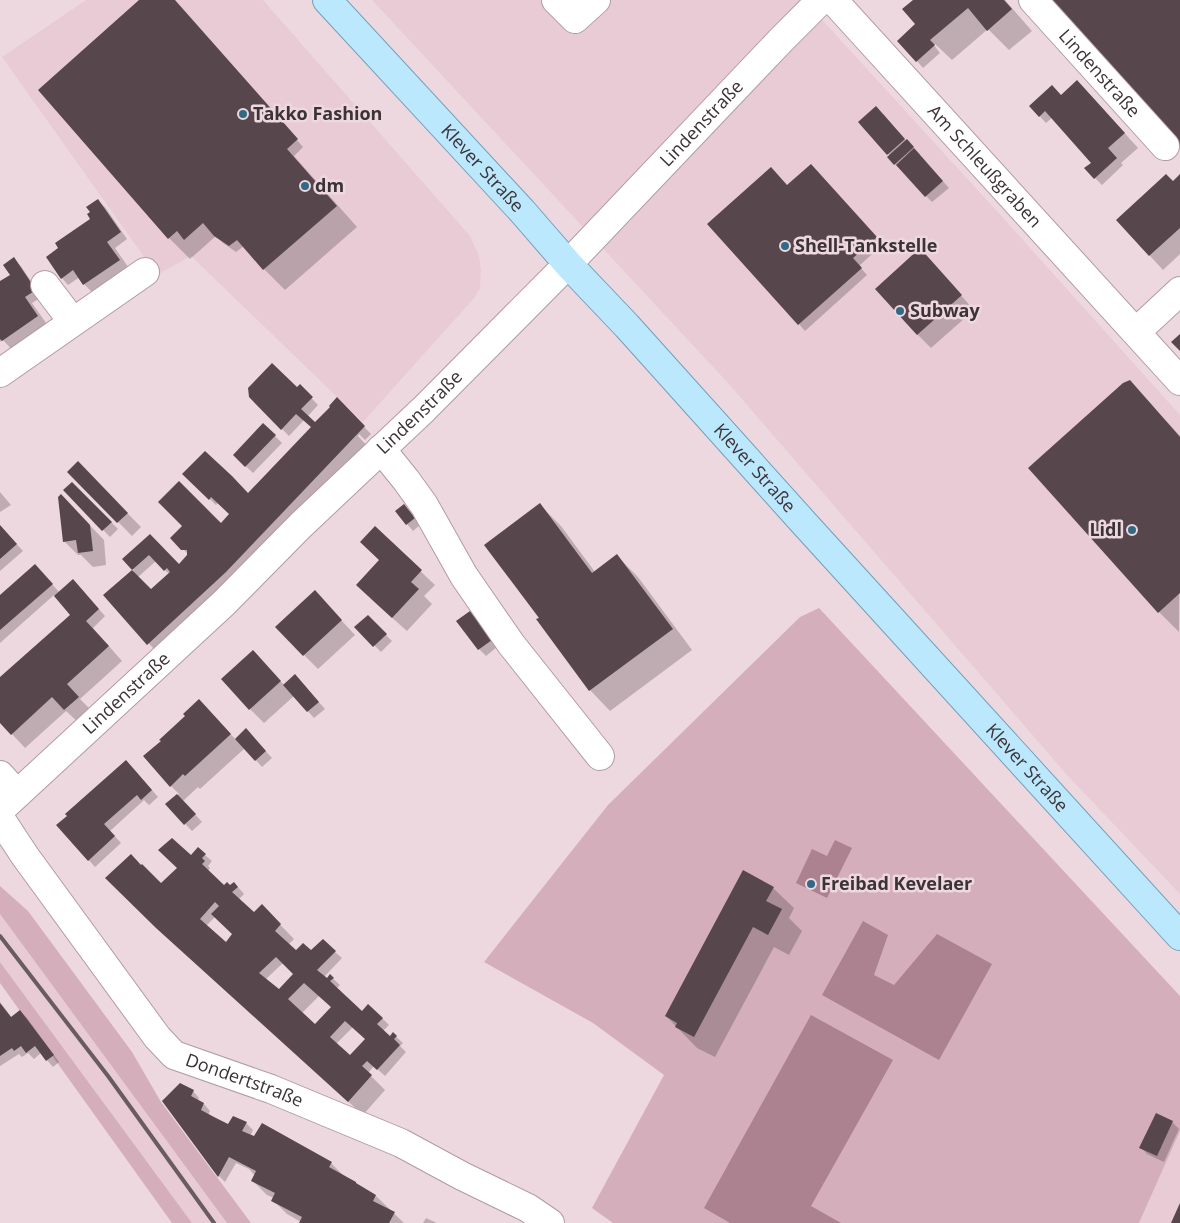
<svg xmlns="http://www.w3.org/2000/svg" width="1180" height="1223" viewBox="0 0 1180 1223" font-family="'Open Sans',sans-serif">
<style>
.built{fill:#e8cbd5}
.green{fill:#d4afbb}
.water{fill:#ac8190}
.shadow{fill:#0003;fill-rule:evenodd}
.building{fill:#57464c;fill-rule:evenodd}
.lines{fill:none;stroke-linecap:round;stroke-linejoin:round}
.minor-casing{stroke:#b09ca2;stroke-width:30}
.major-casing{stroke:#729fb8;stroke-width:30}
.minor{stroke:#fff;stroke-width:28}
.major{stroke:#bce8fe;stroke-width:28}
.rail{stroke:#695c60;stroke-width:4}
.poi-dot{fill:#316a84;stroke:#eed8df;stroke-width:2}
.labels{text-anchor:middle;stroke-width:5;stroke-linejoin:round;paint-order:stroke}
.street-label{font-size:18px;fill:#3c3336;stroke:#eed8df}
.poi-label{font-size:18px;font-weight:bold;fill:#3c3336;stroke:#eed8df;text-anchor:start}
</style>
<rect width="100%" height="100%" fill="#eed8df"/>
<!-- built -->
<g class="built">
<polygon points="86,0 263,0 470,236 479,256 481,270 480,288 475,297 363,422 191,256 157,275 2,57"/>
<polygon points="372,0 804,0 1005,220 1180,415 1180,894 1067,775 728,383"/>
<polygon points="0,914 227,1223 192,1223 0,962"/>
<polygon points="1180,1131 1180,1223 1139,1223"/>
</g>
<!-- green -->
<g class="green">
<polygon points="819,608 1180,996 1180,1131 1139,1223 613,1223 592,1208 664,1075 593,1023 484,962 608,805 800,617"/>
<polygon points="0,886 28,911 132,1052 161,1102 251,1223 227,1223 0,914"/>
<polygon points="0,962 192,1223 172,1223 0,983"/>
</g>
<!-- water -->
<g class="water">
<polygon points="835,840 852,848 827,898 796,883 812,849 827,856"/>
<polygon points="863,921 888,935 874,975 894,985 937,934 992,964 939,1060 822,995"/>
<polygon points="811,1015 893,1060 811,1206 841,1223 730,1223 704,1208"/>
</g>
<!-- shadow -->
<g class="shadow">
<polygon points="141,0 174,0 303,147 294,156 357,227 285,290 264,269 244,246 236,252 223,243 216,236 190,259 169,238"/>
<polygon points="915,0 1005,0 1032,31 1009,50 988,29 952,60 935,44 934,45 940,53 923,68 917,61 921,32"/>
<polygon points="1091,96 1138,148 1121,163 1123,165 1102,185 1086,169 1093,163 1053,117 1046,123 1030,106 1061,97"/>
<polygon points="883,114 906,141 920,154 919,155 949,188 932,202 895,164 890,156 860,123"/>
<polygon points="817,172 882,245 859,266 867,275 805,331 799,324 787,186"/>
<polygon points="1180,176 1180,254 1163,270 1117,220 1173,182"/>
<polygon points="98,201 105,207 127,239 115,248 133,274 98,298 84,284 80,277 68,285 62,278 92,220"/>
<polygon points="13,259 20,265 42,297 32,303 51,330 16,354 3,340 0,342 0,283 11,275"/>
<polygon points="933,264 974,310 931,348 917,334"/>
<polygon points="1129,382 1150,403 1180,436 1179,632 1159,612"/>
<path d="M300,386L318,405L308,416L316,424L337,399L371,434L365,440L359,434L358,436L370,449L162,658L105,595L134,570L124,559L150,536L179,566L189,555L172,538L221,524L230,514L218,503L216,505L184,474L248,495L312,428L304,420L289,436L250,397L297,389ZM156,561L169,574L151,591L138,577Z"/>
<polygon points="263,424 282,443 253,473 234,455"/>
<polygon points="78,463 141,527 132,536 69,472"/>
<polygon points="72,483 118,529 110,537 64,490"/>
<polygon points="0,492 11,505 0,512"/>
<polygon points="540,505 561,526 595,572 617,556 638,577 692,650 610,711 590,690 540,618"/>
<polygon points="75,510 104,540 106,565 93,567 81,555 78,555 64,541"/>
<polygon points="410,513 420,525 413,531 407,524"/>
<polygon points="0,526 23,551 0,571"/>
<polygon points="375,528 435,585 424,596 432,604 407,631 371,599 381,560"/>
<polygon points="41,572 60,593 80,588 105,616 93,628 122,661 80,699 92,711 79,723 66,711 25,748 0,721 0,679 72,615 54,595 0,643 0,596"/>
<polygon points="328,606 355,635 318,669 304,655"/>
<polygon points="470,613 476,619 497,647 486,656 479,649 458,622"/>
<polygon points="368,617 392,641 381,652 356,627"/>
<polygon points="266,666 285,686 302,683 325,709 314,718 294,696 264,723 250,709"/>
<polygon points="213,715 236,740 246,730 272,758 262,767 245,748 200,789 198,787 183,801 202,822 192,831 167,805 179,794 171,786"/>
<polygon points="133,768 158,797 149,805 144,800 110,831 121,843 95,867 58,825"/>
<path d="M198,849L212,861L208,866L210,868L208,871L224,887L230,886L234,884L238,887L244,894L238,900L254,914L262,906L294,939L288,945L296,952H335L342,958L324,977L327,980L330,976L340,985L336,989L362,1012L382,1018L389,1025L383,1031L390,1038L393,1034L403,1043L400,1046L406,1052L385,1076L374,1066L368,1073L385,1090L363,1115L341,1095L161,884ZM215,917L234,934L226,944L206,926ZM283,963L295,974L279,991L266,979ZM319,996L332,1008L323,1033L302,1013ZM353,1027L367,1040L354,1061L336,1044Z"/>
<polygon points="773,888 794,908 789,918 802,931 789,955 774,947 715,1057 697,1048 666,1016"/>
<polygon points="0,1002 12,1018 20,1011 27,1018 59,1062 53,1067 41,1053 34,1059 28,1053 22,1057 19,1054 0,1066"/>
<polygon points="193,1091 199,1098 198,1101 204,1104 210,1111 208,1115 229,1126 246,1123 253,1130 250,1136 331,1163 345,1177 376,1196 404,1223 301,1223 301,1222 287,1214 273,1200 274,1198 267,1195 253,1181 255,1176 249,1169 236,1163 225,1182 219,1176 163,1101"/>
<polygon points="1172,1122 1179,1129 1164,1162 1147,1154 1141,1147"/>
<polygon points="426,1218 437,1223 423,1223"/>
</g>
<!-- building -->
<g class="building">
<polygon points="139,0 175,0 298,139 287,149 337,206 263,270 237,240 229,246 214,236 203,223 184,240 177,231 168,239 38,90"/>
<polygon points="913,0 1004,0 1012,9 987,31 968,8 930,40 935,45 916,62 897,41 915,24 902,9"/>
<polygon points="1049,0 1180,0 1180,146 1141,103"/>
<polygon points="1077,80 1125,133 1108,148 1117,158 1094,179 1084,168 1091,163 1045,111 1039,117 1029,106 1052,85 1061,95"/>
<polygon points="876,106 905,139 887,155 858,122"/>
<polygon points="907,139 914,147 894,165 887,157"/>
<polygon points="914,148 943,181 925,197 896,165"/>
<polygon points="811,164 877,237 853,258 862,268 798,325 707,224 771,167 787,185"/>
<polygon points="1166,174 1173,181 1180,174 1180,228 1149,256 1116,220"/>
<polygon points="98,199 121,232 107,242 120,260 83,285 73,270 61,279 46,257 58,248 55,243 90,219 87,214 90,212 86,207"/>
<polygon points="920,248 962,295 917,335 875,289"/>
<polygon points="14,257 36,290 25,297 38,316 2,341 0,339 0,281 10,275 3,265"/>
<polygon points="1180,334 1180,351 1171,342"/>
<polygon points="272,363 297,387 300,384 313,397 301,409 315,422 330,407 329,406 337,397 365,426 266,530 226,572 147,645 103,595 132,570 151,589 170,572 167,568 164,571 149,555 132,570 122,559 150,534 179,564 187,555 187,550 181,550 170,538 182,526 158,502 179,481 221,523 229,514 211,497 209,500 182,474 205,451 232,476 248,493 311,427 296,414 281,430 249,397 248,388"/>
<polygon points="1130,380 1180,437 1180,593 1158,613 1028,468 1123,383"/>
<polygon points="263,423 276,435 245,467 233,455"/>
<polygon points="78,461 128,513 117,523 67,472"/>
<polygon points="72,482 112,522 102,531 63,490"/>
<polygon points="61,494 90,525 93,551 78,553 76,540 63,542 58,497"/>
<polygon points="540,503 592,573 617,554 673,629 589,691 536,619 539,618 484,545"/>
<polygon points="404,504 415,518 406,525 395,511"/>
<polygon points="0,525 17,544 0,559"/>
<polygon points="375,526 422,570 411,582 419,589 392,618 356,585 379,560 360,542"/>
<polygon points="35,564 53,584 0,630 0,595"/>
<polygon points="73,579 99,609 86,621 109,646 67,684 79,697 64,710 52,697 11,735 0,723 0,677 70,615 54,596"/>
<polygon points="315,590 342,620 303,656 275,627"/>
<polygon points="470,611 492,640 478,650 456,621"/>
<polygon points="368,615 387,634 373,647 354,627"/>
<polygon points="253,650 281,681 249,710 221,679"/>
<polygon points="295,674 319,702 307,712 283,685"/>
<polygon points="199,699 231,734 185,776 183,774 170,787 143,756 161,741 159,740 185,716 183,714"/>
<polygon points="246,728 266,751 255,761 235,739"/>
<polygon points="126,760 152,790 141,800 137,795 104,824 115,836 88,861 56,825 67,816 65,814"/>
<polygon points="177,794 196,814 184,825 165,804"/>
<path d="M172,838L191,855L198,847L206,854L202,858L205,861L202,864L224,885L227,882L230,885L234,882L238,887L232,892L254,912L262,904L281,924L275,931L296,950L303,943L311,950L323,939L336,951L317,970L327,978L330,974L334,978L330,981L362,1011L368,1004L383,1018L377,1024L390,1036L393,1032L397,1036L394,1039L400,1045L377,1070L367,1061L362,1066L372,1075L348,1102L156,928L105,878L131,854L141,865L142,864L161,883L177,868L158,850ZM215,902L219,906L211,914L232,934L226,942L200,919ZM276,957L293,974L279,989L259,973ZM304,983L331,1007L315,1024L288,999ZM345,1021L365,1039L350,1055L330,1037Z"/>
<polygon points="743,870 774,887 766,901 782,909 768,935 753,927 694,1037 675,1027 677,1023 665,1016"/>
<polygon points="0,1003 11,1017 20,1010 54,1055 46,1061 35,1046 26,1053 21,1046 14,1051 12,1048 0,1056"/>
<polygon points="180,1083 194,1090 191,1096 204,1103 201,1110 214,1117 228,1124 233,1116 247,1122 242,1131 254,1136 262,1123 332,1162 329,1167 356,1182 356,1183 376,1195 373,1201 395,1212 389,1223 299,1223 302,1217 271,1201 275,1193 251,1181 256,1171 229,1157 218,1177 162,1101"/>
<polygon points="1156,1113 1173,1121 1157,1156 1139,1148"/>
<polygon points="1180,1203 1180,1223 1171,1223"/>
</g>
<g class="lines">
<!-- minor casing -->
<g class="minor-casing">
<g id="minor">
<polyline points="556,0 575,19 596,0"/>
<path id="s1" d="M833,0L1180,381"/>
<path id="s2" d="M1033,0L1165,146"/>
<polyline points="45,285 73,322"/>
<polyline points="1136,332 1180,291"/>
<polyline points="0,373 145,272"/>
<polyline points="381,449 406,480 424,505 464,576 511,644 600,756"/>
<polyline points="0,775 17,794"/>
<path id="s3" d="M0,810L224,603L301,525L424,409L568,264L782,39L821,0"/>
<path id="s4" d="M0,818L25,856L157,1037L174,1055L271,1089L401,1143L462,1176L528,1208L550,1223"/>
</g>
</g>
<!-- major casing -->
<g class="major-casing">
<g id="major">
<path id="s5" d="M327,0L522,211L568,264L627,326L803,522L1180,936"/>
</g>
</g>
<!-- minor -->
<use href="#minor" class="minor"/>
<!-- major -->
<use href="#major" class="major"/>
<!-- rail -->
<polyline class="rail" points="0,936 108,1076 214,1223"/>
</g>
<!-- markers -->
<g class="poi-dot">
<circle cx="243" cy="114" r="5"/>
<circle cx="305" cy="186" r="5"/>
<circle cx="785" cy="246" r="5"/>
<circle cx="900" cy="311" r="5"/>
<circle cx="1132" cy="530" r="5"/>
<circle cx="811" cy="884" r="5"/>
</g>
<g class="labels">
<!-- street labels -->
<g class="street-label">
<text dy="6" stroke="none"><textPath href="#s2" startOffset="99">Lindenstraße</textPath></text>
<text dy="6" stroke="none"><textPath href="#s3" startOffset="982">Lindenstraße</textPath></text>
<text dy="6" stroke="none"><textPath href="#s1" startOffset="225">Am Schleußgraben</textPath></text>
<text dy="6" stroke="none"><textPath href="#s5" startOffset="229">Klever Straße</textPath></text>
<text dy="6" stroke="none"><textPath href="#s3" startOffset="578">Lindenstraße</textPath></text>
<text dy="6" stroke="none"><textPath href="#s5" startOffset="634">Klever Straße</textPath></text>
<text dy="6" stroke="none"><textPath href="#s3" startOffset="172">Lindenstraße</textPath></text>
<text dy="6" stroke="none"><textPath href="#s5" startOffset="1039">Klever Straße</textPath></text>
<text dy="6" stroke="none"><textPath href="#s4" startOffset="369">Dondertstraße</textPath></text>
</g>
<!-- poi labels -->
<g class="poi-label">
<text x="253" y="120">Takko Fashion</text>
<text x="315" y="192">dm</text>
<text x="795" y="252">Shell-Tankstelle</text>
<text x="910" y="317">Subway</text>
<text x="1122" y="536" text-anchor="end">Lidl</text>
<text x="821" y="890">Freibad Kevelaer</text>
</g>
</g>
</svg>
